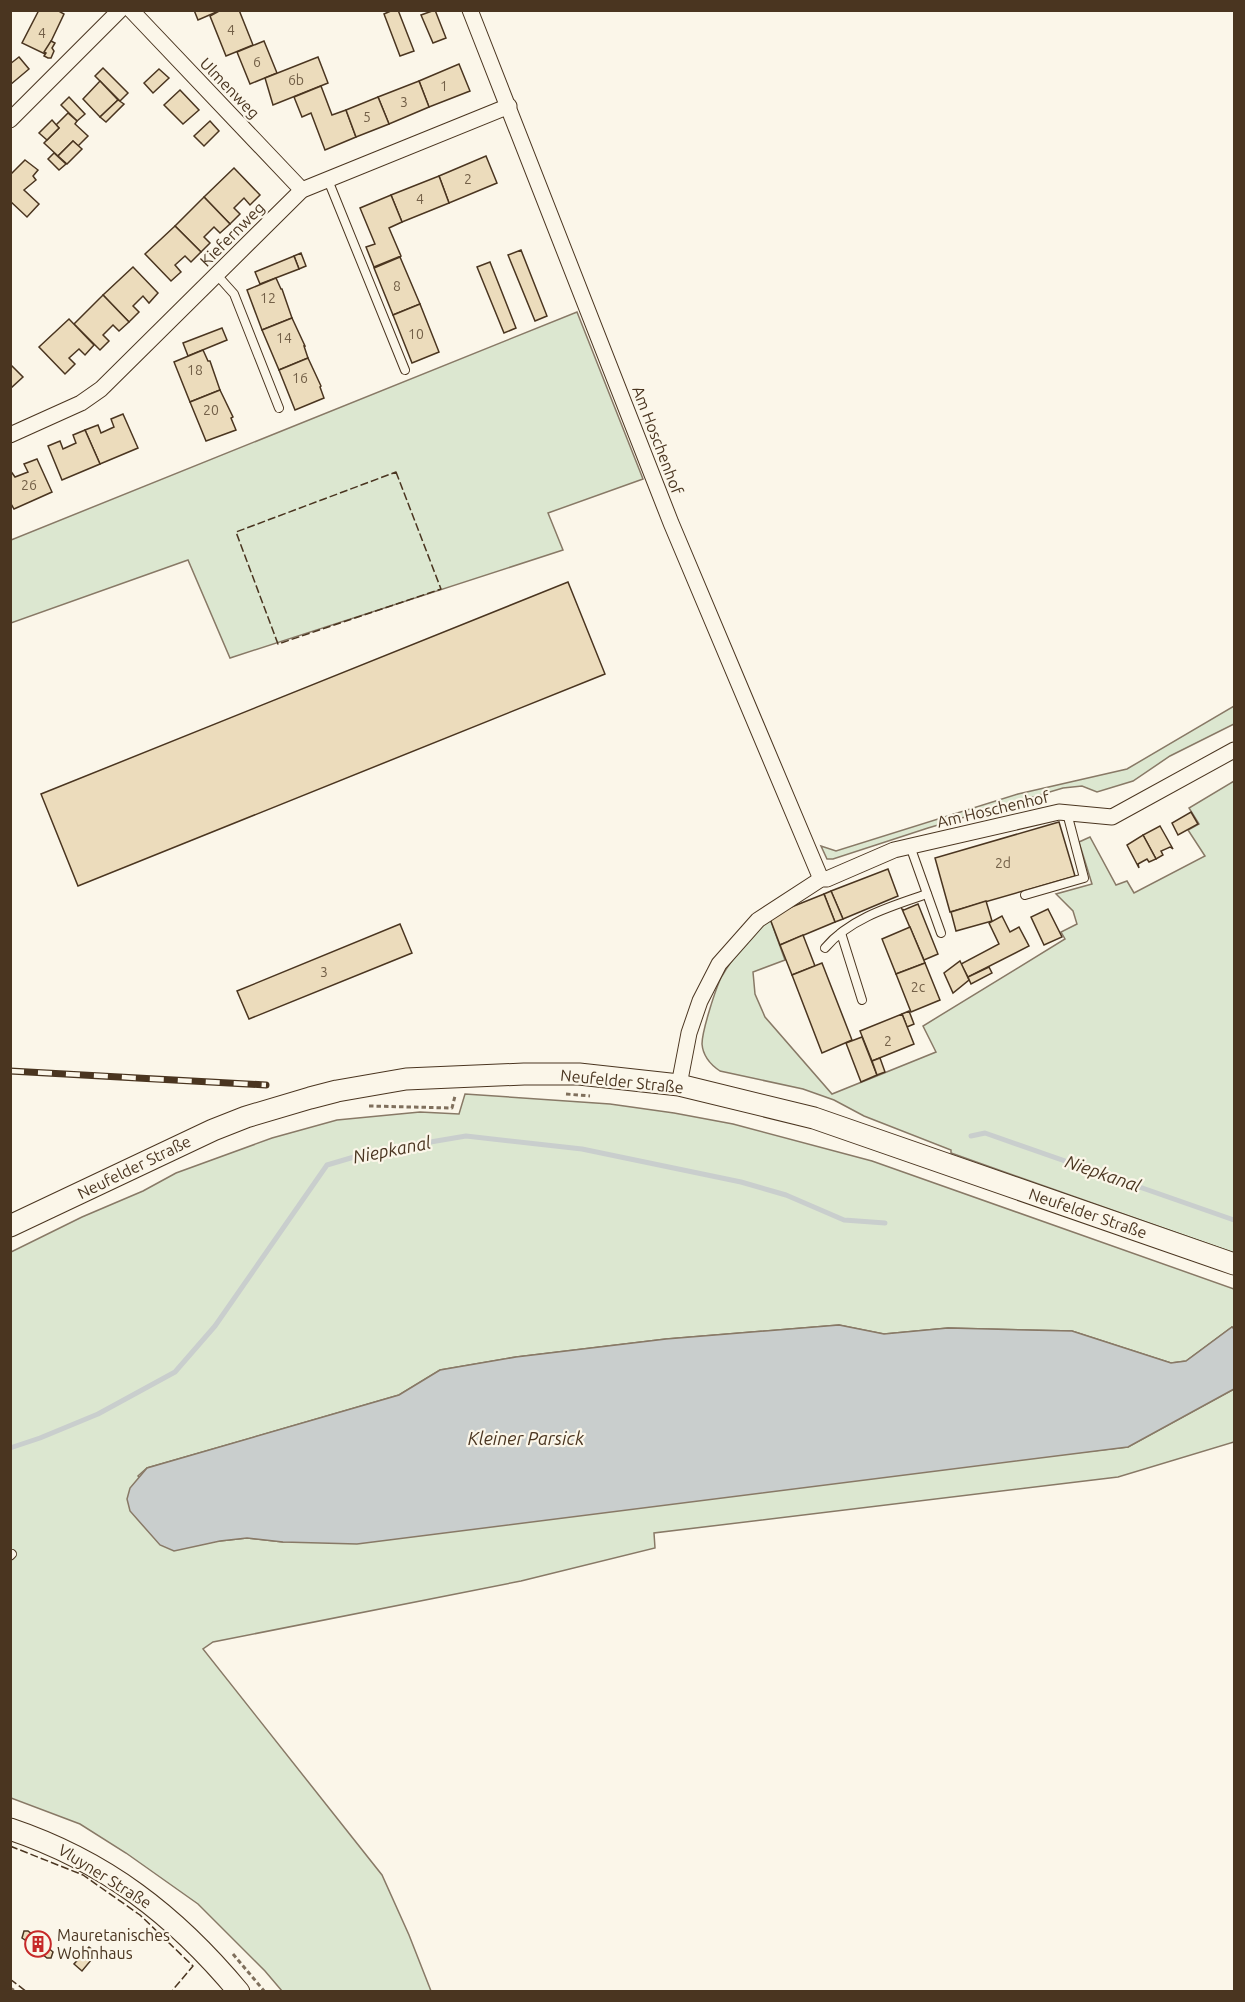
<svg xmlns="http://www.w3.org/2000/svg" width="1245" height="2002" viewBox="0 0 1245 2002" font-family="Ubuntu,sans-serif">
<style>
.green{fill:#dce7d0;stroke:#887966;stroke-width:1.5}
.water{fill:#c9cecd;stroke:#887966;stroke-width:1.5}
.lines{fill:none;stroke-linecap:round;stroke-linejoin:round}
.stream{stroke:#c9cecd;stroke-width:5}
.building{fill:#ecdcbc;stroke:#4a3520;stroke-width:1.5}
.service-casing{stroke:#4a3520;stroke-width:10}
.minor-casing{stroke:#4a3520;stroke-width:17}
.secondary-casing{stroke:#4a3520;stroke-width:23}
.path{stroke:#7f6f5c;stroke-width:3;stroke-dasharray:4.5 3;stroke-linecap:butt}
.service{stroke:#fbf6e9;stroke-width:8}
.minor{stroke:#fbf6e9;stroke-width:15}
.secondary{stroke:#fbf6e9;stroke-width:21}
.rail-casing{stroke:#4a3520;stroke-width:7}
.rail{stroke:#fbf6e9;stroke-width:4.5;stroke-dasharray:14;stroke-linecap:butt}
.fence{stroke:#4a3520;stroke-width:1.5;stroke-dasharray:8 3;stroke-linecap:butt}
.labels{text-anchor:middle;stroke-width:4.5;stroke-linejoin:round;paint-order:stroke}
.number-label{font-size:14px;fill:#725f47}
.street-label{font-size:16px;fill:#4a3520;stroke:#fbf6e9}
.poi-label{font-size:16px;fill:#4a3520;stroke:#fbf6e9;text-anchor:start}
.water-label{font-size:18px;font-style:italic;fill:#4a3520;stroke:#fbf6e9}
</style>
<rect width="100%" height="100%" fill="#fbf6e9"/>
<!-- green -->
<g class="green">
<polygon points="577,312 643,479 548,513 563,550 230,658 188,560 11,623 11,540"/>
<polygon points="1234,706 1234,724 1170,756 1133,781 1097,792 1082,786 1063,788 928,828 833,859 827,859 821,846 836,851 1018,794 1127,769"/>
<path d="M1234,781V1253L951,1153V1150L864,1116L834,1100L803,1089L720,1071C711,1065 703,1056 702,1044C702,1031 716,987 722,976C735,954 752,935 769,916L785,960L753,972L755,994L765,1017L832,1094L936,1052L923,1026L1065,939L1061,932L1077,924L1073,911L1056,894L1092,884L1079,842L1090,837L1116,885L1127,881L1134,893L1205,856L1188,830L1199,824L1189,808Z"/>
<polygon points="465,1094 610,1104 674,1113 733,1124 872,1161 1234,1289 1234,1329 1232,1327 1186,1361 1171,1363 1072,1331 948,1328 884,1334 839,1325 666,1339 516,1357 440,1370 399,1395 147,1468 138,1476 220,1541 247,1538 283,1542 1128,1447 1234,1389 1234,1442 1118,1477 654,1533 655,1548 521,1581 213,1642 203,1649 382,1875 409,1935 431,1991 282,1991 265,1971 198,1904 126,1853 80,1824 11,1798 11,1252 82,1217 143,1191 176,1173 272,1138 337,1120 420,1112 459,1114"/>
</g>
<!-- water -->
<polygon class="water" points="839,1325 884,1334 948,1328 1072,1331 1171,1363 1186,1361 1232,1327 1234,1329 1234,1389 1128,1447 357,1544 283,1542 247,1538 220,1541 174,1551 160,1545 130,1511 127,1499 130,1488 147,1468 399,1395 440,1370 516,1357 666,1339"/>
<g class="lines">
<!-- stream -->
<g class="stream">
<polyline points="971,1136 985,1133 1234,1220"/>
<polyline points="10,1448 40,1438 98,1414 175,1372 215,1326 327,1165 371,1152 466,1136 582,1149 741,1182 786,1195 844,1220 885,1223"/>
</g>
</g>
<!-- building -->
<g class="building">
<polygon points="39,10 57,10 64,14 45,54 22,43"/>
<polygon points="194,10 221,10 198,20"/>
<polygon points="221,10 239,10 253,45 226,56 210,16"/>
<polygon points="393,10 398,10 414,51 400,56 384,14"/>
<polygon points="435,10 446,38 433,43 421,15"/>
<polygon points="51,41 55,43 52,48 54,51 51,58 48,58 44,56 46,53 44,52"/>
<polygon points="264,41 277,73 250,84 237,52"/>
<polygon points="19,57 29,69 10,85 10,64"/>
<polygon points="318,57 328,83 273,105 265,78"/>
<polygon points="459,64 470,91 429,107 419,81"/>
<polygon points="103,68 128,93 120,101 95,76"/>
<polygon points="159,69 169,78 153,93 144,83"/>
<polygon points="100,81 118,100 100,117 83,99"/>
<polygon points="419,81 429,107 389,124 378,97"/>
<polygon points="321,86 332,115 346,110 356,137 325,150 311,113 302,117 294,97"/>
<polygon points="180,90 199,110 183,124 164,105"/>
<polygon points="69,97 85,114 77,121 61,105"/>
<polygon points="378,97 389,124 356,137 346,110"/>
<polygon points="118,100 124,104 106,122 100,117"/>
<polygon points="68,113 77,121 75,124 88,136 78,146 73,141 58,156 44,143 59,128 56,125"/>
<polygon points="52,120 59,128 47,140 39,133"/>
<polygon points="210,121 219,131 204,146 194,136"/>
<polygon points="73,141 82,149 67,164 58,156"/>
<polygon points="54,153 66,164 59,170 48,159"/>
<polygon points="486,156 497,183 449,203 439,176"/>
<polygon points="25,160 38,170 33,176 36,180 24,190 39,204 27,217 10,201 10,175"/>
<polygon points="234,168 260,195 250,205 244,198 234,208 240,214 230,224 204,197"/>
<polygon points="439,176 449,203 402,222 391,195"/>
<polygon points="391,195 402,222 389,228 401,256 374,267 366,247 375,244 360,208"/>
<polygon points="204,197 230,224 220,233 214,227 204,237 210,243 201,252 175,226"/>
<polygon points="175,226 201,252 191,262 185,256 175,265 181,272 171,281 145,254"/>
<polygon points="521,250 547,316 535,321 508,255"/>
<polygon points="301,253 306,266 299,269 294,256"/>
<polygon points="294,256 299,269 260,284 255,272"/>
<polygon points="400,257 420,304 393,315 374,268"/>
<polygon points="490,262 516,328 504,333 477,267"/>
<polygon points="133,267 158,293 149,303 143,296 133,306 139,312 129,322 103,295"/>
<polygon points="276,278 281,289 282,289 292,318 262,330 247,290"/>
<polygon points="103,295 129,322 119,331 113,325 103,335 109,341 100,350 74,324"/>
<polygon points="420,304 439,352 412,363 393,315"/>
<polygon points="292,318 305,346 304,346 308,358 279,370 262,330"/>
<polygon points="69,319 94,345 85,355 79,349 69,358 75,364 65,374 39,347"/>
<polygon points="222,328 227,340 188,356 183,343"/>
<polygon points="203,350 208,361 210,361 220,390 190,402 174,362"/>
<polygon points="308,358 321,386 320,387 324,398 295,410 279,370"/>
<polygon points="10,364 23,377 12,387 10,386"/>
<polygon points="220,390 233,417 231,418 236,430 206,441 190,402"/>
<polygon points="123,414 138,448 100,464 85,430 98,425 101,433 114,427 111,419"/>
<polygon points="85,430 100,464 62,480 48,446 60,441 63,449 76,443 73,435"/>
<polygon points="37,459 52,492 14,509 10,502 10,470 15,477 28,472 24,464"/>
<polygon points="568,582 605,674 78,886 41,794"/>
<polygon points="1191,812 1198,824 1178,835 1172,823"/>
<polygon points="1059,822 1075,876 950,912 935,858"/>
<polygon points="1160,826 1173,849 1170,847 1161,851 1163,855 1156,859 1143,835"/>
<polygon points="1143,835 1156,859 1149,862 1147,859 1138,864 1139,868 1127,845"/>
<polygon points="888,869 898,896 843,919 831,891"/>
<polygon points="831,891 843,919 835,922 824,894"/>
<polygon points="824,894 835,922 780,945 769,916"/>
<polygon points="986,901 992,921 956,931 951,912"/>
<polygon points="918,904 938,954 924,960 902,909 904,910"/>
<polygon points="1048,909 1062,937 1044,945 1031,917"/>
<polygon points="1002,916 1010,932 1019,927 1029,946 968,977 961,964 999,944 989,923"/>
<polygon points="400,924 412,953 249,1019 237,991"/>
<polygon points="910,927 925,963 896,974 882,939"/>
<polygon points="803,935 815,966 792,975 780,945"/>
<polygon points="960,961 969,980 953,993 944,973"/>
<polygon points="822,963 852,1040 822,1053 792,975"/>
<polygon points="925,963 940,1000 911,1012 896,974"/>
<polygon points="989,967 992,973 971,984 968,977"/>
<polygon points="909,1011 914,1024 907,1027 902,1014"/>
<polygon points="902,1014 914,1044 872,1061 860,1031"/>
<polygon points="862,1037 877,1075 861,1082 846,1043"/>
<polygon points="880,1058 885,1072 877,1075 872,1061"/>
<polygon points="24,1931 28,1931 33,1935 39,1934 47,1941 47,1947 53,1952 51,1958 47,1958 42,1954 36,1955 28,1949 28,1942 22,1938"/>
<polygon points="89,1947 97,1953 82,1971 74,1964"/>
</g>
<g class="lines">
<!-- service casing -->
<g class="service-casing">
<g id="service">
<polyline points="328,180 405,370"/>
<polyline points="217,275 234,294 279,408"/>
<polyline points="910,846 941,933"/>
<polyline points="1025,895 1084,878 1067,813"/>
<polyline points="841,933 862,1000"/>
<path d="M825,948C850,918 892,906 927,894"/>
<polyline points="10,1556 12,1554"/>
</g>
</g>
<!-- minor casing -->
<g class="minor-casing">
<g id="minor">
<polyline points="131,10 302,190"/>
<polyline points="470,10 671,523 821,879"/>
<polyline points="10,120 120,10"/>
<polyline points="10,435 81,403 101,389 302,190 509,106"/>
<polyline points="679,1085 689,1033 700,1001 719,964 758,920 821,879 827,879 894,850 1059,812 1112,817 1234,750"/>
</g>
</g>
<!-- secondary casing -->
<g class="secondary-casing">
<g id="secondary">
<polyline points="10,1226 213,1130 246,1117 310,1098 337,1091 406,1079 524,1074 579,1074 679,1085 814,1118 1234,1264"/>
<path d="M10,1829C105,1861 175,1915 239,1992"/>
</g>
</g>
<!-- path -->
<g class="path">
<polyline points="566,1094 590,1096"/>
<polyline points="369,1106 452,1108 455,1096"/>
<polyline points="233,1954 265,1992"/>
<polyline points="10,1988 17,1992"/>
</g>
<!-- service -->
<use href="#service" class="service"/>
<!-- minor -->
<use href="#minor" class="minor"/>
<!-- secondary -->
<use href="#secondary" class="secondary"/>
<!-- rail casing -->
<g class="rail-casing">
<polyline id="rail" points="10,1071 266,1085"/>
</g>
<!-- rail -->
<use href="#rail" class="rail"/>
<!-- fence -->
<g class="fence">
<polygon points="396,472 441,589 278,644 236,532"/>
<polyline points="10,1846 83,1875 140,1915 193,1966 171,1992"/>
<polyline points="10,1979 27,1992"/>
</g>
</g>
<!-- icons -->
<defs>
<g id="building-ring" transform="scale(1.35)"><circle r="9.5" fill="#fbf6e9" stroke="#c62828" stroke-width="1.5"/><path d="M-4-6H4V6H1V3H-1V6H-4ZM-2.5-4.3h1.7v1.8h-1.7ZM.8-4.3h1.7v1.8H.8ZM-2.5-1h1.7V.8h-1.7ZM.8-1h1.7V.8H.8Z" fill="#c62828"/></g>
</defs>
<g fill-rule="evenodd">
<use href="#building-ring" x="38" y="1944"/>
</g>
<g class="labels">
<!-- number labels -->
<g class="number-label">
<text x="231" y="35">4</text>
<text x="42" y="38">4</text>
<text x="257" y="67">6</text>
<text x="296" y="85">6b</text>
<text x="444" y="91">1</text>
<text x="404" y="107">3</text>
<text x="367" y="122">5</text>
<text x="468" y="184">2</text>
<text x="420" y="204">4</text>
<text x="397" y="291">8</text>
<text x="268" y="303">12</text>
<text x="416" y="339">10</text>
<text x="284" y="343">14</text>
<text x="195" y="375">18</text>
<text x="300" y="383">16</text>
<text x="211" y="415">20</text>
<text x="29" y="490">26</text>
<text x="1003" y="868">2d</text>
<text x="324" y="977">3</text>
<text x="918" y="992">2c</text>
<text x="888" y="1046">2</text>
</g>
<!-- street labels -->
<g class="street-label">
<text transform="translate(230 88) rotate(46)" y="6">Ulmenweg</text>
<text transform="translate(232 234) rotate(-45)" y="6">Kiefernweg</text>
<text transform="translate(658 440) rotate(69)" y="6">Am Hoschenhof</text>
<text transform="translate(993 809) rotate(-13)" y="6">Am Hoschenhof</text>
<text transform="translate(622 1081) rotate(6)" y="6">Neufelder Straße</text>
<text transform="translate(134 1167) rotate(-26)" y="6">Neufelder Straße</text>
<text transform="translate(1088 1213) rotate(19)" y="6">Neufelder Straße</text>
<text transform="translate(105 1876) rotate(32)" y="6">Vluyner Straße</text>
</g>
<!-- poi labels -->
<g class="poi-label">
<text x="57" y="1941">Mauretanisches<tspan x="57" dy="18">Wohnhaus</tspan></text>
</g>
<!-- water labels -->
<g class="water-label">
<text transform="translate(392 1150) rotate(-11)" y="6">Niepkanal</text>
<text transform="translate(1103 1174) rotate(19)" y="6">Niepkanal</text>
<text x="526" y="1445">Kleiner Parsick</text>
</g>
</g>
<!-- border -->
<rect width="1245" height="2002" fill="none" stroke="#4a3520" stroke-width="24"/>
</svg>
